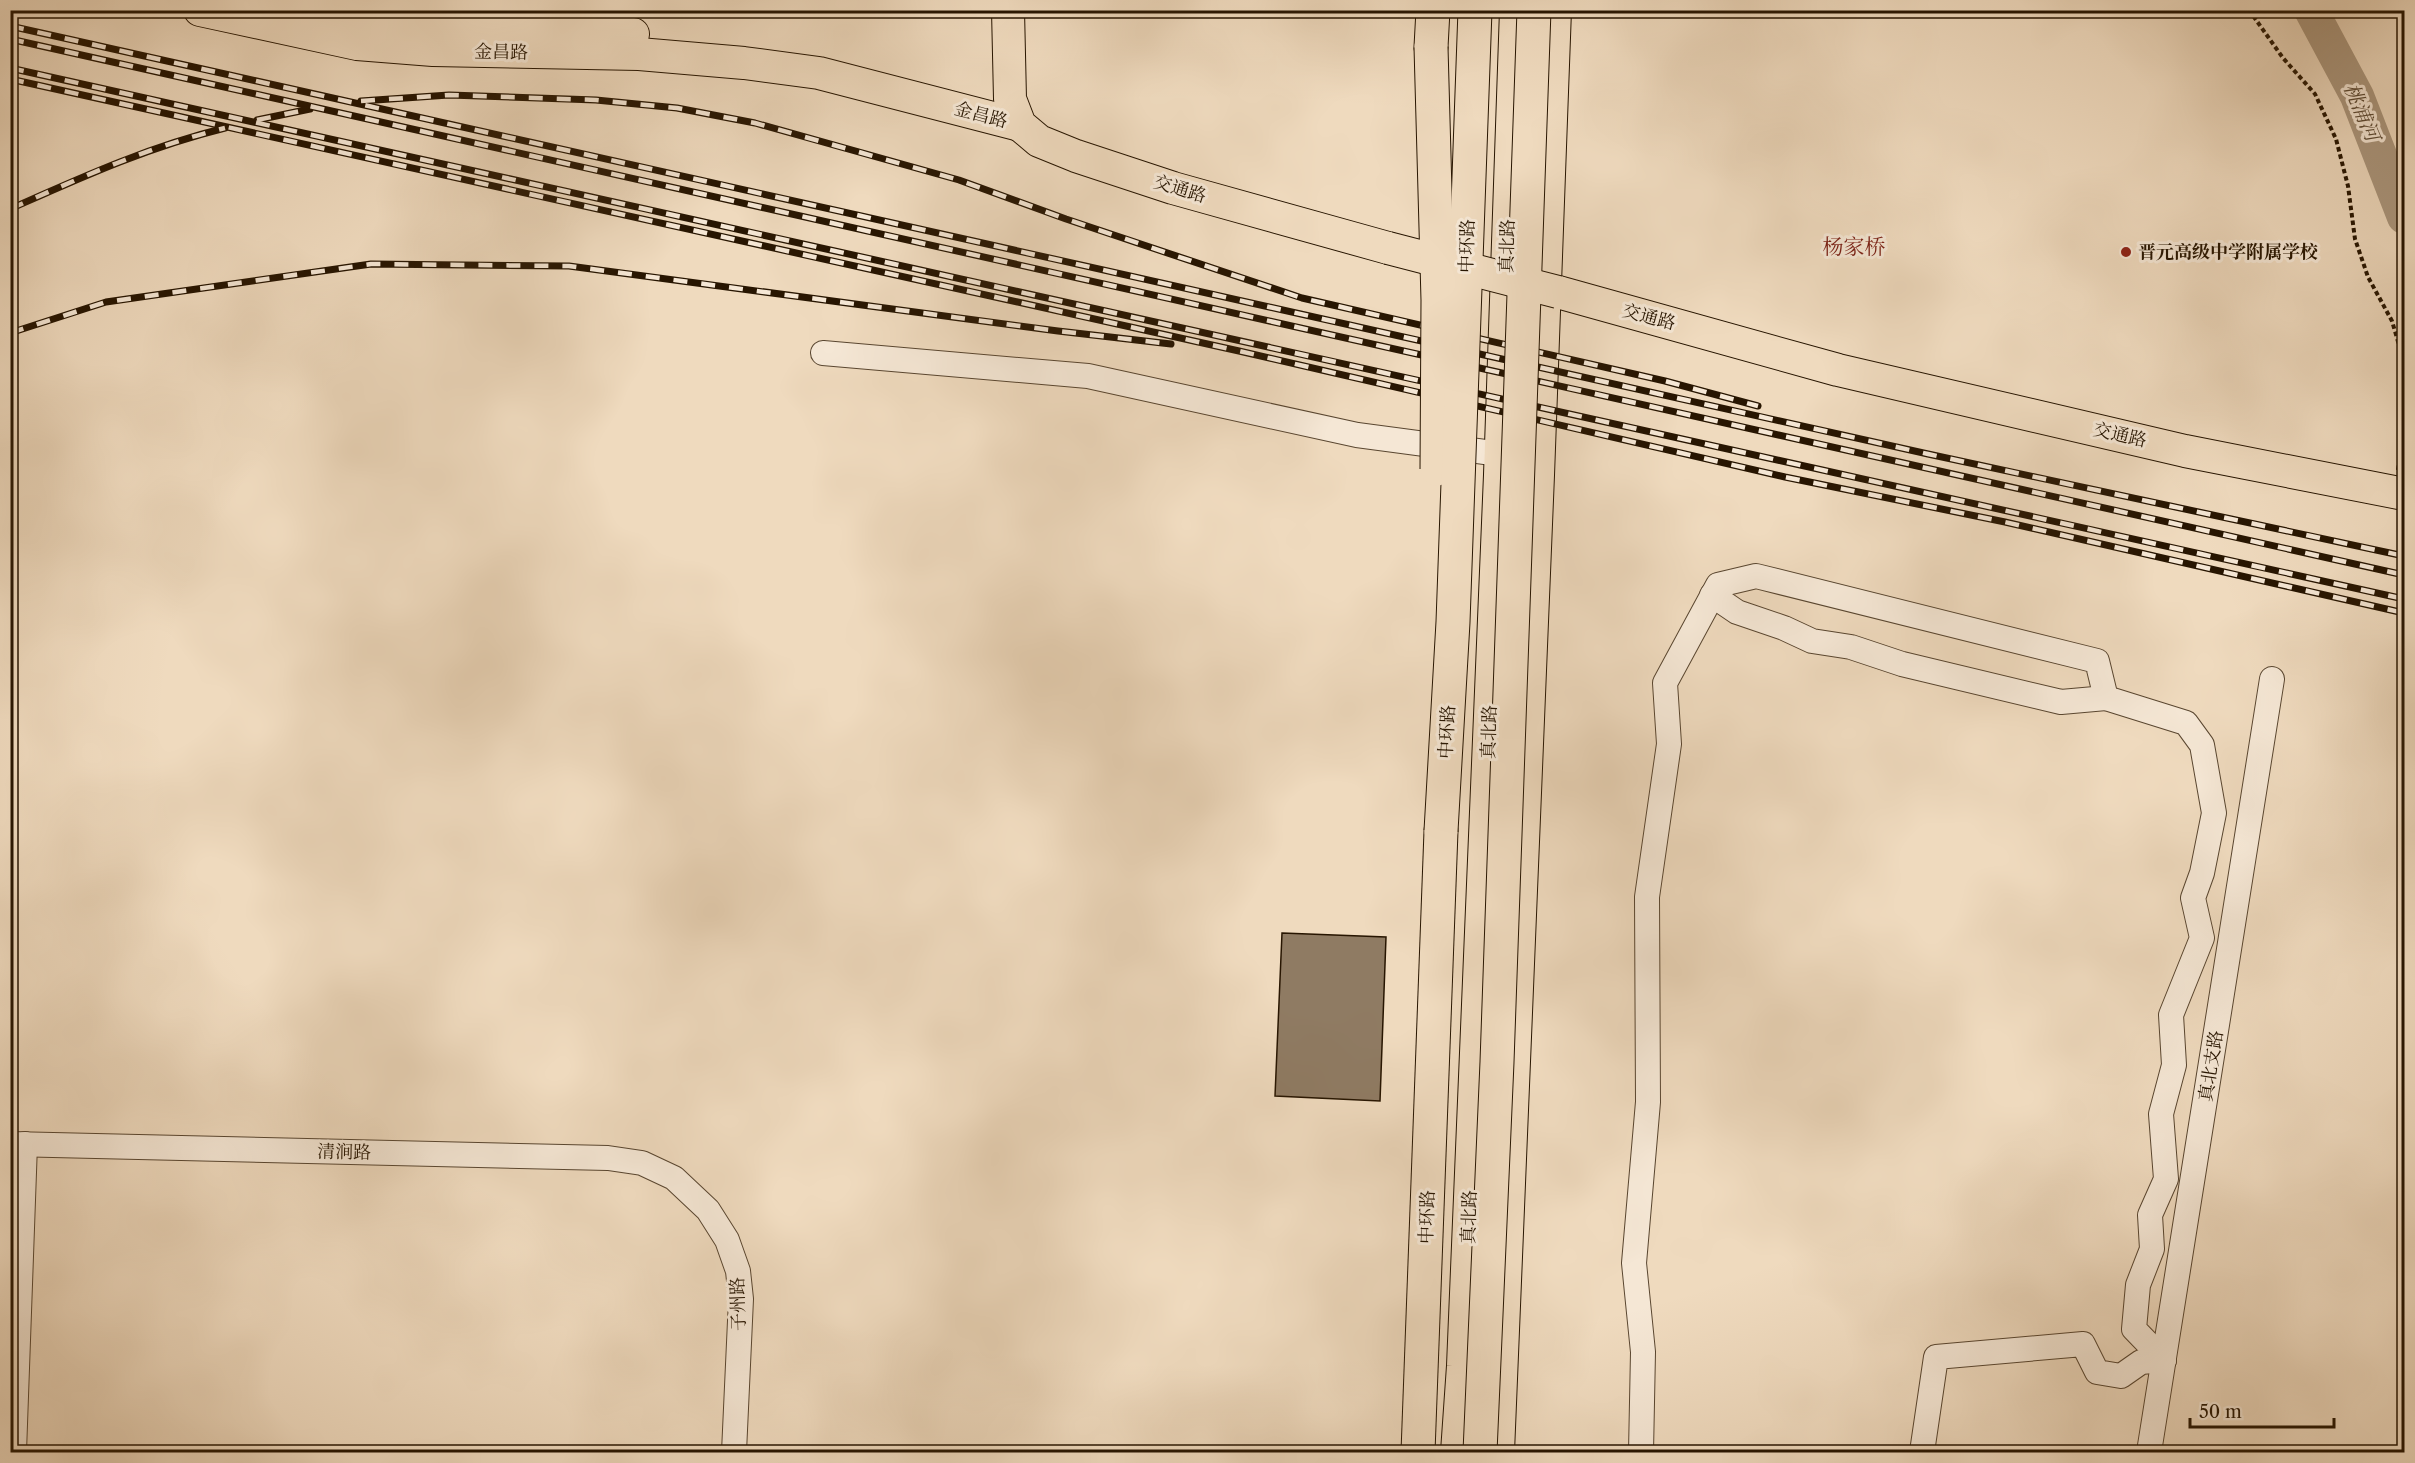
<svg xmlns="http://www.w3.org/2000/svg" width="2415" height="1463" viewBox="0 0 2415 1463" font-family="'Libre Caslon Text','Noto Serif SC',serif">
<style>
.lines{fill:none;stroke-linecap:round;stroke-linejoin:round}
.river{stroke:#ab977e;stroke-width:34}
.building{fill:#8f7b63;stroke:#271501;stroke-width:1.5}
.minor-casing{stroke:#594630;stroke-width:26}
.major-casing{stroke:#271501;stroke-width:34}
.highway-casing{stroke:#271501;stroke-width:35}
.path{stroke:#271501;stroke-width:4;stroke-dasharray:4.5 3;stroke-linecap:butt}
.minor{stroke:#f5e7d5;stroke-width:24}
.major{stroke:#efdabe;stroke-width:32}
.highway{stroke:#efdabe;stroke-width:33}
.rail-casing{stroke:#271501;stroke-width:7}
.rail{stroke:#f5e7d5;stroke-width:4.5;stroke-dasharray:14;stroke-linecap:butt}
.major-bridge-casing{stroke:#271501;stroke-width:34;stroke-linecap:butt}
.highway-bridge-casing{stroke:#271501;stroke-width:35;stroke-linecap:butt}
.major-bridge{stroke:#efdabe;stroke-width:32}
.highway-bridge{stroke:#efdabe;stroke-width:33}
.poi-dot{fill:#8f2418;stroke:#f5e7d5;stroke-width:2}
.labels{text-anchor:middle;stroke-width:6;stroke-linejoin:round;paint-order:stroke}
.street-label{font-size:18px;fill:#271501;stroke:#f5e7d5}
.poi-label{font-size:18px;font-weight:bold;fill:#271501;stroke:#f5e7d5;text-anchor:start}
.water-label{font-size:20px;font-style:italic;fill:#5c4933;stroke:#f5e7d5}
.quarter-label{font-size:21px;fill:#7a1f14;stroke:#f5e7d5}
</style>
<rect width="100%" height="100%" fill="#efdabe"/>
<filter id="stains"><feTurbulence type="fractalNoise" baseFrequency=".00333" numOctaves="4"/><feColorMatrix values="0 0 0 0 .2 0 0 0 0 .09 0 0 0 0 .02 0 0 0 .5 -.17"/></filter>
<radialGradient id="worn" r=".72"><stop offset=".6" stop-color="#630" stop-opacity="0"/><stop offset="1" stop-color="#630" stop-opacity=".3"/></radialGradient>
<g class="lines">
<!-- river -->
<polyline class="river" points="2311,10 2357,96 2404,217"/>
</g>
<!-- building -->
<polygon class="building" points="1282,933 1386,937 1380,1101 1275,1096"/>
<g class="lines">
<!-- minor casing -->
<g class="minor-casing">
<g id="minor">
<polyline points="823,353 1088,376 1357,435 1500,454"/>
<polyline points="1712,595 1737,612 1784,628 1812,641 1851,647 1902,664 2061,702 2106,698"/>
<polyline points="10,1144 608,1158 642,1163 674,1178 708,1210 727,1240 738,1271 741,1299 734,1452"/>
<polyline points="14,1452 25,1144"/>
<polyline points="1641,1452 1643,1352 1634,1263 1648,1102 1647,897 1669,744 1665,683 1718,585 1756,576 2097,661 2106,698 2186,723 2202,745 2214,813 2202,873 2193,898 2202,938 2171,1015 2174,1065 2161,1114 2166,1179 2150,1215 2152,1249 2138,1285 2134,1329 2164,1360"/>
<polyline points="1922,1452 1936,1357 2083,1344 2097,1372 2121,1376 2141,1362 2164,1360"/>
<polyline points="2149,1452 2272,679"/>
</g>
</g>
<!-- major casing -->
<g class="major-casing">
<g id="major">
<polyline points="200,10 357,44 433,50 639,54 744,63 819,73 1020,125"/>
<polyline points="1008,10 1010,99 1020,125 1039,141 1076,156 1173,188 1388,248"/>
<polyline points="323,18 337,22 547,29 633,34"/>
<polyline points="1558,292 1838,370 2185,451 2404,494"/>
<polyline points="1457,1452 1463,1366 1500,475 1516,10"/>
<polyline points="1498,1452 1538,475 1555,10"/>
</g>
</g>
<!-- highway casing -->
<g class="highway-casing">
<g id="highway">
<polyline points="1431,47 1433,10"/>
<polyline points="1418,1452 1441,831"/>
</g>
</g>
<!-- path -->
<g class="path">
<polyline points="2249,10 2283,58 2315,94 2336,139 2348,186 2355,239 2368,277 2392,321 2404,362"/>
<polyline points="2398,470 2404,429"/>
</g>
<!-- minor -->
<use href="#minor" class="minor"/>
<!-- major -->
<use href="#major" class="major"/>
<!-- highway -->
<use href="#highway" class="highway"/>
<!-- rail casing -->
<g class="rail-casing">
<g id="rail">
<polyline points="10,26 1928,454 2404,556"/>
<polyline points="10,39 2404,575"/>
<polyline points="10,68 2404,599"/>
<polyline points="10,79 1239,351 1785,477 2005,522 2404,613"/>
<polyline points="361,101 449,95 596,100 677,108 755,123 959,180 1066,219 1302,298 1665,381 1758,406"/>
<polyline points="257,120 310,109"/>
<path d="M10,209C82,177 148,147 225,128"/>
<polyline points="10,333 106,302 371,264 569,266 1058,331 1171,344"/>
</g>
</g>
<!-- rail -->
<use href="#rail" class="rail"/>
<!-- major-bridge casing -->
<g class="major-bridge-casing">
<polyline id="major-bridge" points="1388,248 1558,292"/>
</g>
<!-- highway-bridge casing -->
<g class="highway-bridge-casing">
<g id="highway-bridge">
<polyline points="1431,47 1438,300 1437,469"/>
<polyline points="1441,831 1453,622 1475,10"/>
<polyline points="1480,1452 1497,1062 1534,10"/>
</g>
</g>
<!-- major-bridge -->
<use href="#major-bridge" class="major-bridge"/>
<!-- highway-bridge -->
<use href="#highway-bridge" class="highway-bridge"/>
</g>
<!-- markers -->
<circle class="poi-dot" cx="2126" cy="252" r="6"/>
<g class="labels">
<!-- street labels -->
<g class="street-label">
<text transform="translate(501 52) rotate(1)" y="6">金昌路</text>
<text transform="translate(981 115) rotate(15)" y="6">金昌路</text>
<text transform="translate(1180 189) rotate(17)" y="6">交通路</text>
<text transform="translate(1467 246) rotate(-88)" y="6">中环路</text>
<text transform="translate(1507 246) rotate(-88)" y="6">真北路</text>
<text transform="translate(1649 317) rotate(15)" y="6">交通路</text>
<text transform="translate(2120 435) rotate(13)" y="6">交通路</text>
<text transform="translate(1447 732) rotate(-87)" y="6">中环路</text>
<text transform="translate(1489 732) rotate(-88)" y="6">真北路</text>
<text transform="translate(2211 1066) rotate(-81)" y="6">真北支路</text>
<text transform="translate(344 1152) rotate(1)" y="6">清涧路</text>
<text transform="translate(1427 1217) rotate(-88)" y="6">中环路</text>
<text transform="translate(1469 1217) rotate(-88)" y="6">真北路</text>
<text transform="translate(738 1304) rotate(-92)" y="6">子州路</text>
</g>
<!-- poi labels -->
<g class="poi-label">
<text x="2138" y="258">晋元高级中学附属学校</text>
</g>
<!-- water labels -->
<g class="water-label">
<text transform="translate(2362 112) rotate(67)" y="7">桃浦河</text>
</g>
<!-- quarter labels -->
<g class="quarter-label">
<text x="1854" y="254">杨家桥</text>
</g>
</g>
<!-- margin -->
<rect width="2415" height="1463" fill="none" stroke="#efdabe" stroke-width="36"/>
<rect x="12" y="12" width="2391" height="1439" fill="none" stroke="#271501" stroke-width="3"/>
<rect x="18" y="18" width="2379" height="1427" fill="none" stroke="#271501" stroke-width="1.5"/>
<!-- scale -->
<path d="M2190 1418v9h144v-9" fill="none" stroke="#271501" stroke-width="3"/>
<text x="2199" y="1418" font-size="18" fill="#271501" stroke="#f5e7d5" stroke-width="4.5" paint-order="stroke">50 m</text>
<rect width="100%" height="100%" filter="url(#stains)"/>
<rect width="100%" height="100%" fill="url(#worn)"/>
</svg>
